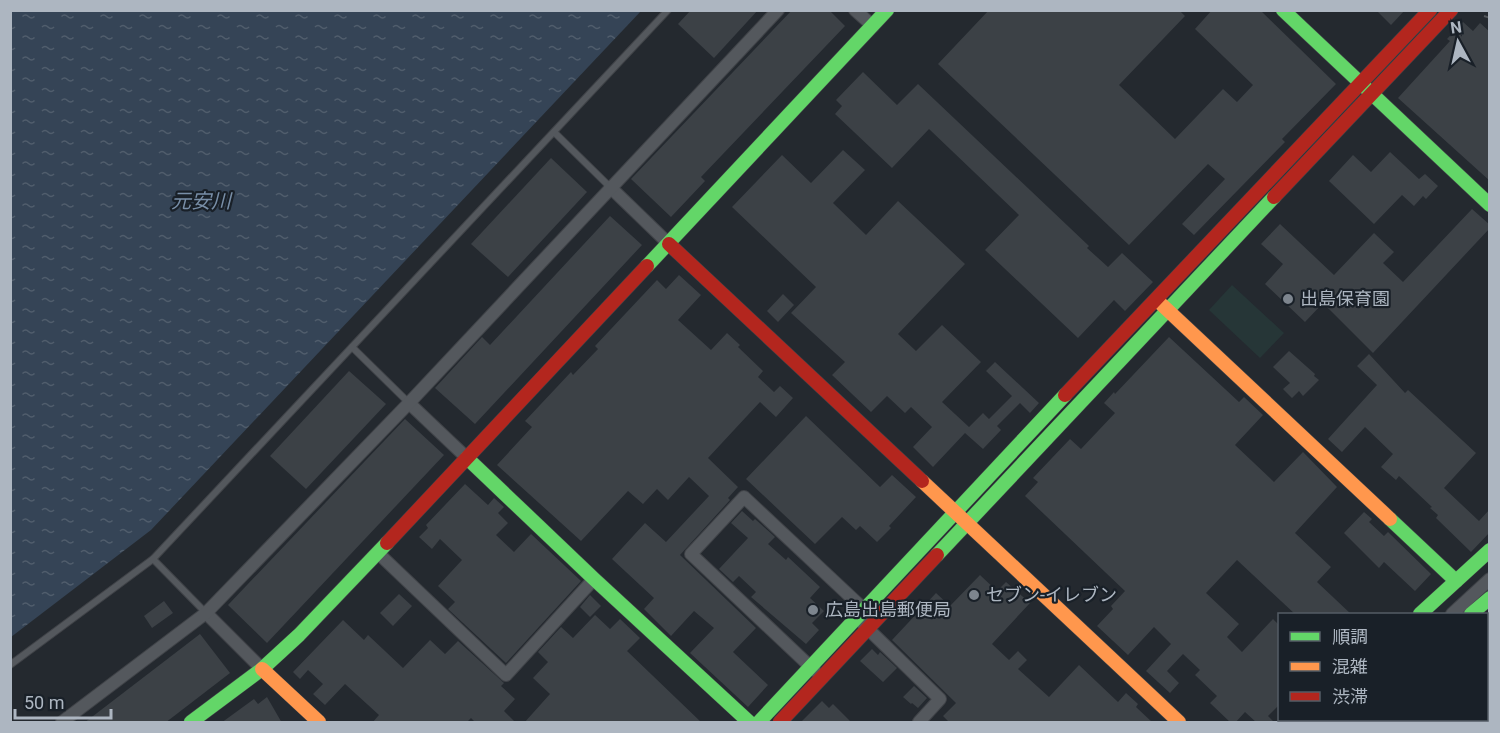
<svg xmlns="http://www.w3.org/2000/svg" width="1500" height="733" viewBox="0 0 1500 733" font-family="Roboto,'Noto Sans JP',sans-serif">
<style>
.park{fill:#263637}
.water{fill:url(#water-ripples)}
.building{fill:#3c4146}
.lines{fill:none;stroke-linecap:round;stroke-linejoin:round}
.lane-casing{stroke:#404348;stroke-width:8}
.street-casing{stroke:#404348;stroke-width:14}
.fast-casing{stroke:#404348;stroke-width:15}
.slow-casing{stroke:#404348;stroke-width:15}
.jam-casing{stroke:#404348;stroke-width:15}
.path{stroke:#53575b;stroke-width:2;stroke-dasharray:4.5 4.5;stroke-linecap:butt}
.lane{stroke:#54585d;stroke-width:6}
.street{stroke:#54585d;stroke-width:12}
.fast{stroke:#63d668;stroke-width:14}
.slow{stroke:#ff974d;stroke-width:14}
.jam{stroke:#b3261e;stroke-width:14}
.poi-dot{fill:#7d858e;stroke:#192028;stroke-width:2}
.labels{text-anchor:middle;stroke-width:4.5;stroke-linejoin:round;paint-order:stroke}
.poi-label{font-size:18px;fill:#adb6c1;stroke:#192028;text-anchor:start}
.water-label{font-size:20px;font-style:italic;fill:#788ea7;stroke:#192028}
</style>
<defs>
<pattern id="water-ripples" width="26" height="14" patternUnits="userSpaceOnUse" patternTransform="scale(1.5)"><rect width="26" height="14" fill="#354456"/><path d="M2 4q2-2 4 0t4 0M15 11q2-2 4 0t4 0" fill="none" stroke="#505d6c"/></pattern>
</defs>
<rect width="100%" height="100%" fill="#24292f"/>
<!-- park -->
<polygon class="park" points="1232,285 1284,333 1260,358 1209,310"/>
<!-- water -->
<polygon class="water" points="11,10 641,10 641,11 151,530 11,637"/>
<!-- building -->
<g class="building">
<polygon points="691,10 758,10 714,58 678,24"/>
<polygon points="792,10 829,10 845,26 701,177 705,181 671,217 631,179"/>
<polygon points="989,10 1179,10 1185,16 1119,85 1175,139 1223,89 1237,102 1253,85 1195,29 1212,10 1260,10 1336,84 1282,139 1285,142 1194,235 1182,224 1225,179 1208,164 1129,245 938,64"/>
<polygon points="1376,10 1405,10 1391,25"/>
<polygon points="1463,22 1473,31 1480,23 1490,32 1490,181 1398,98 1450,41 1447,39"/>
<polygon points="863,72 897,105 918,84 1089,246 1087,248 1108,267 1122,253 1153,282 1125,311 1114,300 1078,338 985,250 1019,215 929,129 892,168 835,114 842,106 836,100"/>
<polygon points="843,150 865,170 833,203 866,235 898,201 965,264 898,334 916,351 942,325 981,362 942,402 969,427 983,413 989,419 1012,396 986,371 995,362 1039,403 1030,413 1020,403 997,426 1001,430 983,449 965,433 933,467 913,447 932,427 911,407 905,413 887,396 871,412 832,375 845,362 791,313 816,287 732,207 782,155 811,183"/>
<polygon points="1390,152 1419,179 1425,174 1438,186 1426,199 1423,196 1414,206 1402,195 1374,224 1329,181 1353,155 1371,172"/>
<polygon points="551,158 587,192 508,277 471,244"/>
<polygon points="1472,209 1490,225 1490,228 1373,353 1323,303 1305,322 1265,284 1283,264 1261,244 1280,224 1334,275 1374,233 1394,252 1383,263 1403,282"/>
<polygon points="610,216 642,245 475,424 435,388 482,337 490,345"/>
<polygon points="679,275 701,295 678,320 711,350 727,333 740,345 738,347 763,371 758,377 774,392 780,386 793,398 776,417 760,402 708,458 738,487 728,498 730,500 680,555 756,628 733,652 768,685 748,707 690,653 714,628 694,611 671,636 644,609 654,598 612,559 645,523 666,542 709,496 689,477 668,500 657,489 643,504 628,491 581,541 497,465 532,427 525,421 571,372 573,375 598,349 595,346 657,280 666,289"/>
<polygon points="783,294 794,305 778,322 767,311"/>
<polygon points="1169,337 1239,402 1244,397 1263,415 1235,445 1274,482 1303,452 1337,487 1295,533 1331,567 1317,582 1352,615 1296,615 1237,560 1206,593 1239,624 1227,637 1242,652 1273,619 1280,626 1280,704 1268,716 1275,723 1257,723 1245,712 1235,723 1231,723 1210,703 1217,696 1195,675 1200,670 1183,654 1167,671 1179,683 1170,693 1146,671 1171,644 1154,627 1128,655 1097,626 1113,609 1111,606 1125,591 1025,496 1038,482 1033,478 1070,439 1081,449 1115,413 1104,403 1114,392 1115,394"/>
<polygon points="1289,351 1315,374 1314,376 1319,380 1303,396 1299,391 1292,398 1283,389 1290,383 1273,367"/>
<polygon points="1369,354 1405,393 1408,390 1476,453 1444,488 1479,521 1490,509 1490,532 1471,552 1436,518 1438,515 1430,508 1432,507 1399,476 1396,480 1381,467 1393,454 1365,427 1342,452 1328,439 1377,385 1357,366"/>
<polygon points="349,371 386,404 306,489 270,456"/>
<polygon points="806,416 880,487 892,475 916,497 889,526 891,528 877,542 860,526 856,530 842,517 815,544 746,479"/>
<polygon points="405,419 444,455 267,643 228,605"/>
<polygon points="465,484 488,505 494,498 504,507 498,513 508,523 496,535 514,552 531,534 581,581 506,663 448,609 455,602 438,586 462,560 440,539 432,549 419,537 428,528 426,525"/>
<polygon points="742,511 753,521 755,519 775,537 768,544 786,560 788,557 820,587 810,598 824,611 812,623 819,630 806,644 751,597 756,592 739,576 733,582 719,569 748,538 731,523"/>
<polygon points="1364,512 1372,519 1369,522 1384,536 1388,532 1431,574 1415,591 1384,562 1379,568 1344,533"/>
<polygon points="980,575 997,591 1006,582 1030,603 992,644 1009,660 1018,651 1027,660 1018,669 1049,697 1079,665 1118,702 1126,693 1138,704 1136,707 1153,723 950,723 943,716 956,703 892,640 936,593 950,606"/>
<polygon points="399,594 412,606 393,626 380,613"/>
<polygon points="590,595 601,606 590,617 580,607"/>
<polygon points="164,601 173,613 152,628 144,616"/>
<polygon points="595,615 610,629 620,619 640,638 627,651 702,723 524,723 550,694 533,678 548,662 538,652 561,627 573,638"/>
<polygon points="343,620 364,640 368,635 403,668 430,640 445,654 458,641 504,683 501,686 515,699 504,711 516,723 476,723 471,718 466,723 372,723 379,715 345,684 325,705 313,694 323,684 308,670 300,679 293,672"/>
<polygon points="200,634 230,673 165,723 84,723"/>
<polygon points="872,649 878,655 880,652 897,668 883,682 860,661"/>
<polygon points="914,686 927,698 918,708 912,703 911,704 903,697"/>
<polygon points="267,697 282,723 221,723 254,699 258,704"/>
<polygon points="822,701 829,708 833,704 852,723 800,723"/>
</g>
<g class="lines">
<!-- lane casing -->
<g class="lane-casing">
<g id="lane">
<polyline points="554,132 610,187"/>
<polyline points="352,347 409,403"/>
<polyline points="153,559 206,613"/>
<polyline points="10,665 153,559 668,10"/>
</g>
</g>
<!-- street casing -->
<g class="street-casing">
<g id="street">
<polyline points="855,10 873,26"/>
<polyline points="610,187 669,244"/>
<polyline points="409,403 467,458"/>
<polyline points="378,553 506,675 594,579"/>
<polyline points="206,613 262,669"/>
<polyline points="1452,614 1490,579"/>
<polyline points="863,624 940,699 919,722"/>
<polyline points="815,671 691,554 744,497 870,615"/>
<polyline points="62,722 206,613 409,403 778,10"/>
<polyline points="1328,722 1332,720"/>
</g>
</g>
<!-- fast casing -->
<g class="fast-casing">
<g id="fast">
<polyline points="1283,10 1490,205"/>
<polyline points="647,266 887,10"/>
<polyline points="467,458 594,579 749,722"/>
<polyline points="1390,519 1456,581"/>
<polyline points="937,555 1274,197"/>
<polyline points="1420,614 1490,550"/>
<polyline points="1471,614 1490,598"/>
<polyline points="191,722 262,669 299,635 387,543"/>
<polyline points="759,722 1065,395"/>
<polyline points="1355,722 1358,720"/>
</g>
</g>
<!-- slow casing -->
<g class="slow-casing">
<g id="slow">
<polyline points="1159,302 1390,519"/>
<polyline points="922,481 1179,722"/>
<polyline points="262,669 319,722"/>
<polyline points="1305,722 1308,720"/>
</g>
</g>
<!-- jam casing -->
<g class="jam-casing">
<g id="jam">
<polyline points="1274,197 1451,10"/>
<polyline points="669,244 922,481"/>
<polyline points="1065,395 1430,10"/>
<polyline points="387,543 647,266"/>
<polyline points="1486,640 1490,637"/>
<polyline points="780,722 937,555"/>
<polyline points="1399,722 1402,720"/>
</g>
</g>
<!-- path -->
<polyline class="path" points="1484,16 1490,18"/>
<!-- lane -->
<use href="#lane" class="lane"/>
<!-- street -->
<use href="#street" class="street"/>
<!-- fast -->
<use href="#fast" class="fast"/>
<!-- slow -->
<use href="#slow" class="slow"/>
<!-- jam -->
<use href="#jam" class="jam"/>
</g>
<!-- markers -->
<g class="poi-dot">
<circle cx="1288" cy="299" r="6"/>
<circle cx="974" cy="595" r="6"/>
<circle cx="813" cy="610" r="6"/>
</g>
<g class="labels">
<!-- poi labels -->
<g class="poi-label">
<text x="1300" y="305">出島保育園</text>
<text x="986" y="601">セブン-イレブン</text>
<text x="825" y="616">広島出島郵便局</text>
</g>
<!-- water labels -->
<g class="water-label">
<text x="201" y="208">元安川</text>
</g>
</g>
<!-- border -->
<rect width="1500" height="733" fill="none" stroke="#adb6c1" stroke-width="24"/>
<!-- legend -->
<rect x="1278" y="613" width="210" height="108" fill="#192028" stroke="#545c65" stroke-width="1.5"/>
<rect x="1290" y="632" width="30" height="9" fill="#63d668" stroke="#545c65" stroke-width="1.5"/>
<text x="1332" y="643" font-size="18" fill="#adb6c1">順調</text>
<rect x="1290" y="662" width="30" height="9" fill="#ff974d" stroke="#545c65" stroke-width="1.5"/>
<text x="1332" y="673" font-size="18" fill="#adb6c1">混雑</text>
<rect x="1290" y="692" width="30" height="9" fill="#b3261e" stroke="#545c65" stroke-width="1.5"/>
<text x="1332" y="703" font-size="18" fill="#adb6c1">渋滞</text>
<!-- north arrow -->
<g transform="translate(1458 42) rotate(352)" stroke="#192028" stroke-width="4.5" paint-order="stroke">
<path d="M0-4.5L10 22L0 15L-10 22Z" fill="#adb6c1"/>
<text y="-9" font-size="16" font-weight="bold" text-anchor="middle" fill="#adb6c1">N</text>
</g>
<!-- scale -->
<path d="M15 709v9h96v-9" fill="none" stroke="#adb6c1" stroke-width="3"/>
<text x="24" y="709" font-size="18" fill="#adb6c1" stroke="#192028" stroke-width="4.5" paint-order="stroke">50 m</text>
</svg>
